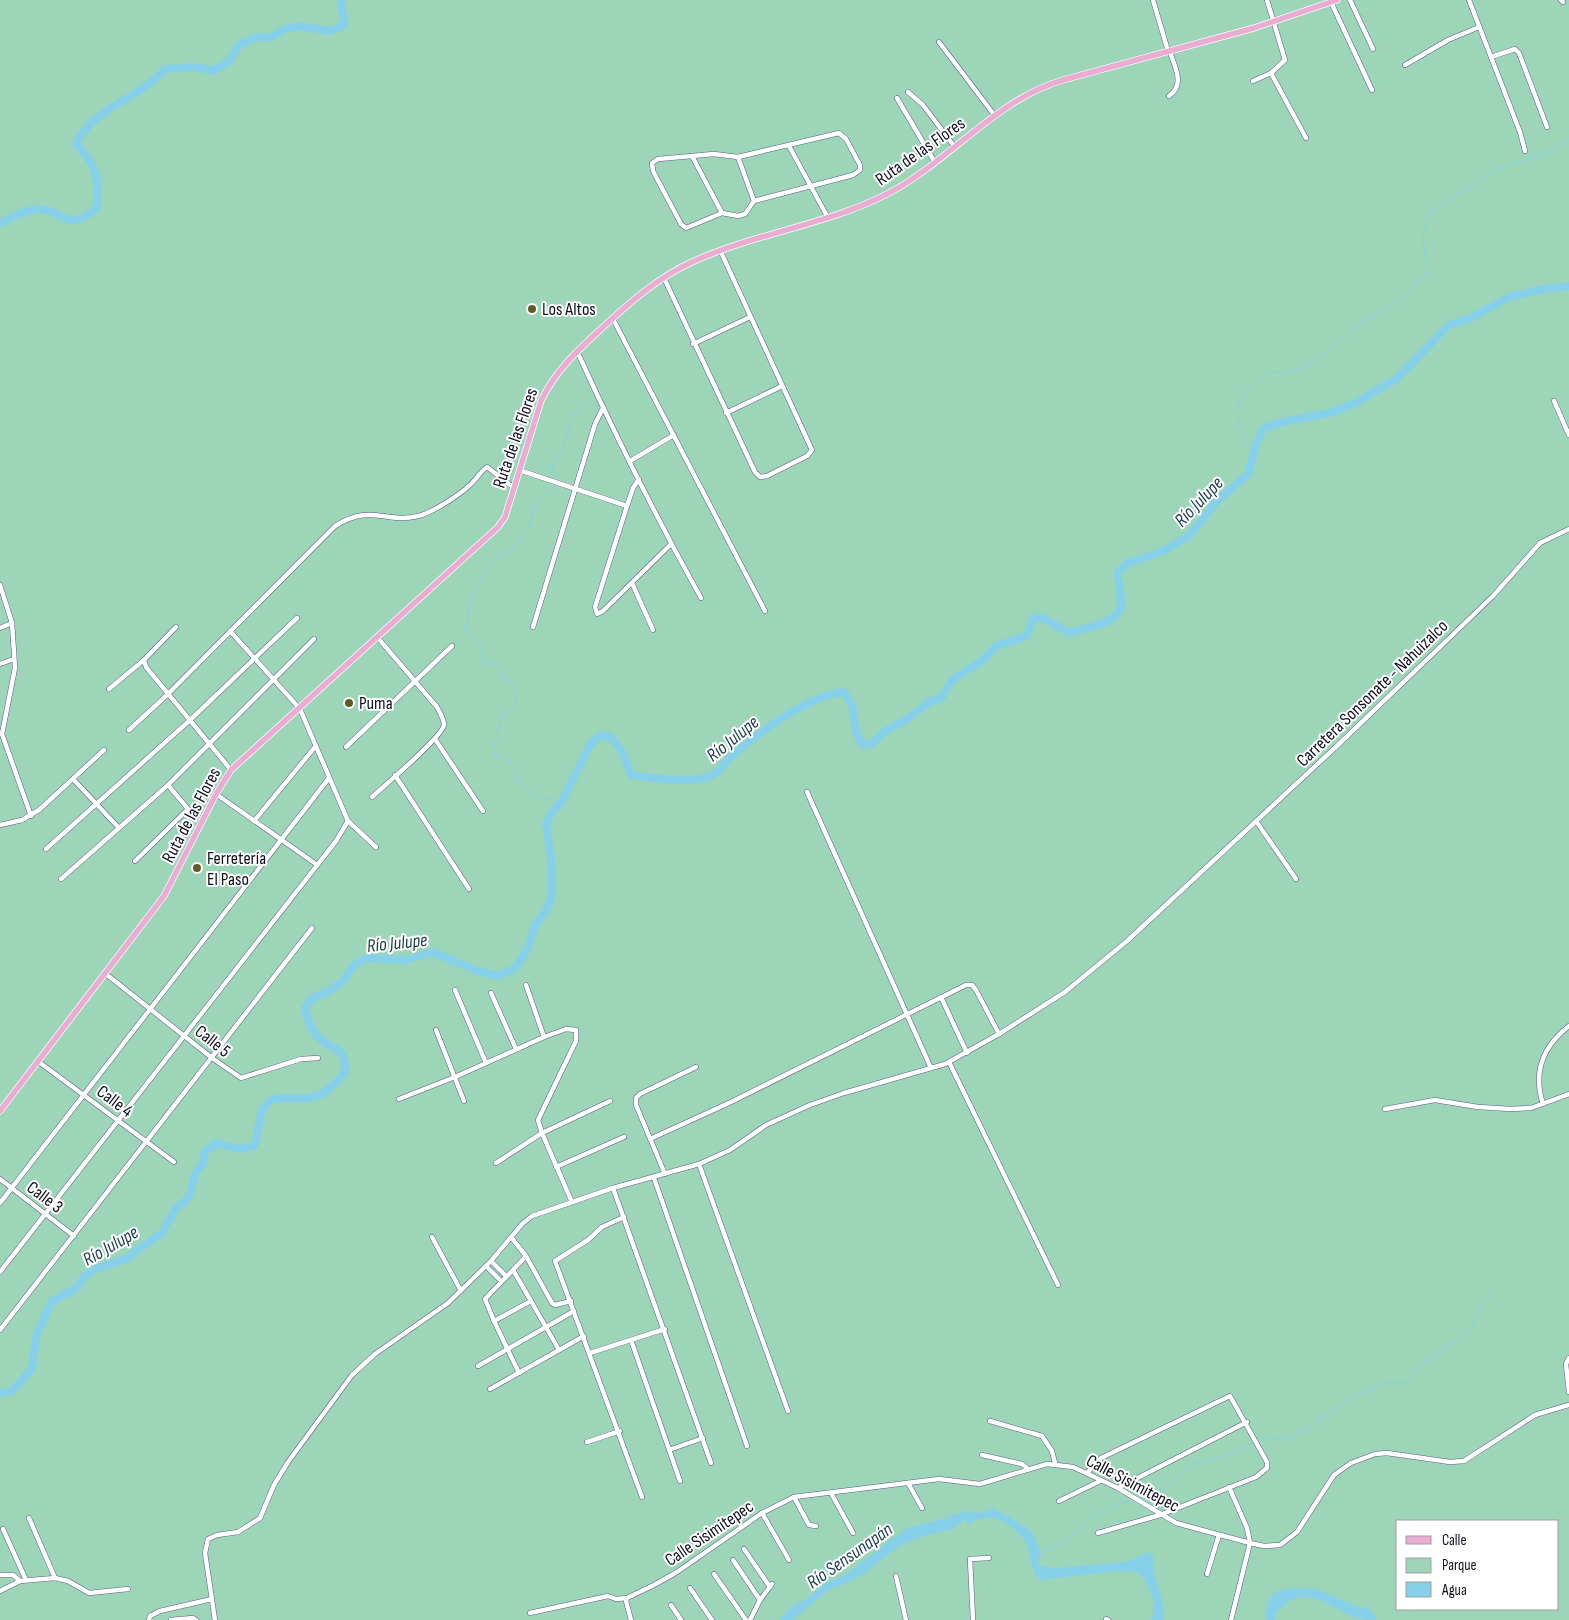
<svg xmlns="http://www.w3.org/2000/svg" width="1569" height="1620" viewBox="0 0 1569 1620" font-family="'Sofia Sans Condensed',sans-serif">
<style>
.green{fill:#9dd5b9;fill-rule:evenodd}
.water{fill:#87d0ea}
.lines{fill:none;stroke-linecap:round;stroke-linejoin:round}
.stream{stroke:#87d0ea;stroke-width:1}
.river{stroke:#87d0ea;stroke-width:8}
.minor-casing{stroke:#5a5b84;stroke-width:5.5}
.major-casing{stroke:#fff;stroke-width:7}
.minor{stroke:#fff;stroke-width:4.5}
.major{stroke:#eaacd3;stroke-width:5.5}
.poi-dot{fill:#605a26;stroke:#fff;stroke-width:2}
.labels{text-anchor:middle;stroke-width:4;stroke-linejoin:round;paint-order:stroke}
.street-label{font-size:18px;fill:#0f0f1f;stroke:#fff}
.poi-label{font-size:18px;fill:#0f0f1f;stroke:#fff;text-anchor:start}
.water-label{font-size:19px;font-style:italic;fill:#1c3e4a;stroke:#fff}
</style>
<rect width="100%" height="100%" fill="#dfe1fe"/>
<!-- green -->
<path class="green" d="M0,0H1569V1620H0ZM1398,1521H1558V1609H1398Z"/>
<!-- water -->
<g class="water">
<path d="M993,1508L1023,1525L1034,1535L1041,1554L1038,1561L1039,1565L1053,1568L1126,1562L1148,1552C1159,1558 1151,1564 1154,1573C1159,1589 1164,1602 1164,1620H1152L1154,1601L1144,1577L1136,1572L1117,1571L1040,1580C1030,1569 1032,1562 1028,1548C1025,1536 1005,1519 993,1518C982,1517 975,1521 967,1525L965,1520L952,1529L920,1537L898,1547L861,1576L827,1591L793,1620H779L790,1608L806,1599L827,1582L843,1576L907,1528L950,1517L954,1513L958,1515L964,1511L981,1513Z"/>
<path d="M1293,1588L1316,1589L1360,1608L1365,1607L1371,1610L1377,1620C1369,1620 1362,1619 1354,1617C1335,1610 1312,1589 1290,1600C1288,1601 1288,1603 1285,1605C1279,1610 1274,1611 1275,1620H1265C1266,1599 1271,1590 1293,1588Z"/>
</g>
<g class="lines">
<!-- stream -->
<g class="stream">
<path d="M1254,455C1236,429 1226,401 1259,381C1263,378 1268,374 1272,373C1277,371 1282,374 1287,373C1297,370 1308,363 1318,358C1331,350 1341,339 1353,329C1384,304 1406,308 1428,267C1423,246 1419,229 1433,211L1495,170L1554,150L1569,138"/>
<polyline points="554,480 552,465 562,450 573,414 583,403"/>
<path d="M554,486L533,508C531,537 521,529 512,550L500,554L490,563L475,590L469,606L466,630L480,646V657L484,664H495L499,666L504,676L517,689C519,704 513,711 500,719L497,738L492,743L495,755L510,762L520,786L542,799C550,797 554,798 559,805"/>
<polyline points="1261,1440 1268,1438 1286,1440 1306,1430 1322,1417 1360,1393 1382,1384 1409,1382 1418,1367 1471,1330 1481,1308 1492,1292"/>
<path d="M1140,1499C1146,1498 1155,1496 1160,1493C1167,1488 1189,1469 1193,1463L1220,1458L1253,1443"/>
<polyline points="1039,1550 1056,1547 1080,1530 1090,1517 1120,1503 1130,1501"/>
</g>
<!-- river -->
<g class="river">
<path d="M0,223C11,218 24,210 36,209C63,208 68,236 97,207C100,178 96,165 76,144C92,108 138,100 165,69L195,67L213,71L229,61L240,44L258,37H272L284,29L298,26L330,31L344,25L341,0"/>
<path d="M0,1393L12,1391L32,1369L36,1336L52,1301L78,1287L84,1277L93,1270L125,1259L162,1233L176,1208L187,1199L191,1191L195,1174L203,1163L205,1151L218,1143L239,1149L254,1146C259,1135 257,1121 263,1109C273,1091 293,1101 309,1098C323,1096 338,1083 345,1071C346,1047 335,1051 321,1040C311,1031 307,1020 305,1008L311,999L331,990L343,981L355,964L367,958L406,960L432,952L478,971L499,976L515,968L527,950L535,926L546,910L552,896L551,858L546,824L551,813L561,803L589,747L596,738L603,735L611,737L622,752L631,775C650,778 690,783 708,777C719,774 725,761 734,754C761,731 808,696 843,692C861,711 848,727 863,745L871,744L885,731L905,720L930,702L942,697L952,680L984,659L996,646L1026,636L1034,617L1043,618L1069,633C1083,629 1121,622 1121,605C1122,595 1118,584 1118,573L1126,564L1163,551L1189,536L1216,502L1248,474L1257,442L1264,428L1282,422L1333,412L1355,403L1396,379L1449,325L1471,318L1509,297L1543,289L1569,286"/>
</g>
<!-- minor casing -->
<g class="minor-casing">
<g id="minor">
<polyline points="1153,0 1168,51"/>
<polyline points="1350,0 1373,49"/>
<polyline points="1469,0 1520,132 1525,151"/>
<polyline points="1561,0 1563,2"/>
<polyline points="1331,2 1372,90"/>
<polyline points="939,42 995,116"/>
<polyline points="1491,57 1515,49 1519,53 1547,127"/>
<polyline points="1405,65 1448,40 1479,27"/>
<polyline points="1271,73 1306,138"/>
<polyline points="1253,81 1271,73 1285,60 1267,0"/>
<polyline points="908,92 923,105 954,146"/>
<path d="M1169,96C1186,84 1174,67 1170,51"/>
<polyline points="897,98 934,161"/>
<polyline points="789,146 827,216"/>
<polyline points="692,156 714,154 738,157"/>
<polyline points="722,213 692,156 658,159 652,163 653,171 681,224 686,228 722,213 738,216 745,214 754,201 853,175 860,170 860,165 846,139 839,133 738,157 754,201"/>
<polyline points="664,278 755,472 760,477 767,476 807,456 812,450 720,250"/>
<polyline points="613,319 765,611"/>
<polyline points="693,344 750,317"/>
<path d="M577,351C615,435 656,517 701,598"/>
<polyline points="1554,401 1569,435"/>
<polyline points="726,413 782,386"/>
<polyline points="630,461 674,435"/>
<polyline points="519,470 627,506"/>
<polyline points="639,479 633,488 627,506 595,607 597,614 603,611 671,544"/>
<polyline points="632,583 653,630"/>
<polyline points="0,585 12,623 15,668 2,734 31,816"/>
<polyline points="176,627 144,660 146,667 231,770"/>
<polyline points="533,627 595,424 603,408"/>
<polyline points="0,628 12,623"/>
<polyline points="0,664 14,659"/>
<polyline points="109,689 144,660"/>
<path d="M129,730L167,695L335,526C372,503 384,524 418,516C432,513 461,494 471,484C477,478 481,471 487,467L514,488"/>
<polyline points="435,739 483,811"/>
<polyline points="346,747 452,646"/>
<polyline points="395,775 469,889"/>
<polyline points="73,779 119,828"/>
<polyline points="807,792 931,1068"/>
<polyline points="216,794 316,864"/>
<path d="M372,797C384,786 442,737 444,725C444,719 440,713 437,707L378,638"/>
<polyline points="254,821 315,747"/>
<polyline points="348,821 376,847"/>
<polyline points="1256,821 1296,879"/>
<polyline points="0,825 22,820 39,810 104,750"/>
<polyline points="46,849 189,721 297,618"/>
<polyline points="135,861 188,809 168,785"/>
<polyline points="61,879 168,785 314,639"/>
<polyline points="106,974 212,1058 241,1078 301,1059 318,1058"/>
<polyline points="526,985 544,1037"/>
<polyline points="455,990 486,1063"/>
<polyline points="491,993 516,1049"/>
<polyline points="941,997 967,1053"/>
<polyline points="436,1030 464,1101"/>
<polyline points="39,1062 174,1162"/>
<polyline points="949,1062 1058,1285"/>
<polyline points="399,1099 455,1077 544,1037 566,1029 576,1030 576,1041 538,1120 542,1133 571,1200"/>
<path d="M1543,1104C1533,1073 1542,1047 1569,1026"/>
<polyline points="1385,1109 1435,1100 1478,1107 1511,1109 1531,1108 1569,1094"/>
<polyline points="650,1139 731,1102 966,985 972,985 976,990 999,1034"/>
<polyline points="496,1163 542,1133 610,1101"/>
<polyline points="699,1164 788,1411"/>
<polyline points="556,1167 624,1137"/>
<polyline points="665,1174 636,1105 636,1098 640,1094 696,1067"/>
<polyline points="654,1178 747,1446"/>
<polyline points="0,1179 74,1236"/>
<polyline points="613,1188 711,1463"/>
<polyline points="0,1203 329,778"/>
<polyline points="624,1217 602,1227 588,1240 555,1261 642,1497"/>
<polyline points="432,1237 461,1291"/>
<polyline points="511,1237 526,1256 552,1303 555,1305 571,1301"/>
<polyline points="491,1261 506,1276"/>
<polyline points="486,1266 501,1281"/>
<polygon points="513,1270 531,1301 494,1321 485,1299"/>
<polyline points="513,1270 526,1256"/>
<polyline points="0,1272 336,841 348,821 300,709 230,631"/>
<polyline points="531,1301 559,1350"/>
<polyline points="494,1321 519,1373"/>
<polyline points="0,1330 312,928"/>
<polyline points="631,1340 680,1481"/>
<polyline points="590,1353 665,1329"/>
<polyline points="1569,1358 1566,1364 1569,1392"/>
<polyline points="478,1366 574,1311"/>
<polyline points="490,1389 584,1336"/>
<polyline points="990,1421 1042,1436 1052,1451 1055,1463"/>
<polyline points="587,1442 620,1431"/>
<polyline points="669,1450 703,1438"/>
<polyline points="982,1455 1022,1464 1028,1469"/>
<polyline points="1087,1473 1101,1458 1230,1396 1267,1462 1267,1468 1256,1477 1160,1515 1098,1533"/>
<polyline points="908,1483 922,1508"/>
<polyline points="1229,1487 1247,1528 1250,1543 1231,1620"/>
<polyline points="1118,1488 1247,1422"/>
<polyline points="831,1493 853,1533"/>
<polyline points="794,1497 809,1525 816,1526"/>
<polyline points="1059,1501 1100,1481"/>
<polyline points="762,1513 789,1560"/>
<polyline points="29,1518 55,1578"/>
<polyline points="3,1529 26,1580"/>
<polyline points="744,1549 770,1587"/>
<polyline points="733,1560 760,1600"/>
<polyline points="714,1574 746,1620"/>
<polyline points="1207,1574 1219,1535"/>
<polyline points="0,1575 13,1575 20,1581"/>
<polyline points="896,1576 906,1620"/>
<polyline points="690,1588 712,1620"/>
<polyline points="0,1591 20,1581 55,1578 68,1581 89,1593 128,1589"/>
<polyline points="627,1598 626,1601 631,1620"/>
<polyline points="671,1605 681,1620"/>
<polyline points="530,1613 608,1596 616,1599 627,1598 654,1585 677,1572 762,1513 794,1497 939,1479 980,1484 1047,1464 1073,1467 1118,1488 1176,1523 1250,1543 1264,1546 1280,1545 1297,1532 1334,1475 1351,1463 1375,1454 1387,1453 1450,1462 1464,1461 1535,1415 1569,1405"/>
<polyline points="1106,1619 1108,1620"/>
<polyline points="149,1620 150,1616 160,1611 212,1599"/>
<polyline points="171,1620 193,1618 196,1620"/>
<polyline points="215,1620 205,1553 208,1539 217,1535 238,1532 260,1518 274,1485 288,1462 352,1375 375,1354 448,1303 491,1261 522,1224 532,1216 613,1188 699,1164 730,1150 766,1125 810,1105 844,1093 945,1064 999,1034 1065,992 1127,941 1338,745 1493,596 1540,543 1569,529"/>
<polyline points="750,1620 760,1600 772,1584"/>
<polyline points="973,1620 970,1559 989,1558"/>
</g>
</g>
<!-- major casing -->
<g class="major-casing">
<path id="major" d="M0,1111L164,896L216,794L231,770L498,527L505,517L541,401C555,371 577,351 601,329C629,303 657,278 692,262C755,233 828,225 889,193C951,160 995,100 1063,80L1254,28L1337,0"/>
</g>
<!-- minor -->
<use href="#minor" class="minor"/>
<!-- major -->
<use href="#major" class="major"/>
</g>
<!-- markers -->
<g class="poi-dot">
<circle cx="532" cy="309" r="5"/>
<circle cx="349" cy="703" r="5"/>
<circle cx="197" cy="868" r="5"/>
</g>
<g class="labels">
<!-- street labels -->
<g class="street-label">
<text transform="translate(920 151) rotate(-35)" y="6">Ruta de las Flores</text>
<text transform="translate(515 438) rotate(-71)" y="6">Ruta de las Flores</text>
<text transform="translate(1372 693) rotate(-44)" y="6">Carretera Sonsonate - Nahuizalco</text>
<text transform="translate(191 815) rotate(-62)" y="6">Ruta de las Flores</text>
<text transform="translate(213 1041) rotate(38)" y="6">Calle 5</text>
<text transform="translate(115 1101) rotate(37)" y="6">Calle 4</text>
<text transform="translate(45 1197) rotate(37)" y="6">Calle 3</text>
<text transform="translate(1133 1483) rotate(28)" y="6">Calle Sisimitepec</text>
<text transform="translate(709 1533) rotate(-34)" y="6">Calle Sisimitepec</text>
</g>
<!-- poi labels -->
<g class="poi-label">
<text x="542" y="315">Los Altos</text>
<text x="359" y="709">Puma</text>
<text x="207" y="864">Ferretería<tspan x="207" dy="21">El Paso</tspan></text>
</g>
<!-- water labels -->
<g class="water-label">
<text transform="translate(1198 501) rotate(-46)" y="7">Río Julupe</text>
<text transform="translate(732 738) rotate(-39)" y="7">Río Julupe</text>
<text transform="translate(397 942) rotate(-6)" y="7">Río Julupe</text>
<text transform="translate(110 1245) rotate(-30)" y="7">Río Julupe</text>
<text transform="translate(849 1555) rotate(-35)" y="7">Río Sensunapán</text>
</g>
</g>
<!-- legend -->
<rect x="1396" y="1520" width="162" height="90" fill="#ffffff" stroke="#9f9fa5"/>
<rect x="1406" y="1536" width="25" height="8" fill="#eaacd3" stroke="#9f9fa5"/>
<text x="1442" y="1545" font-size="15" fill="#0f0f1f">Calle</text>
<rect x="1406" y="1558" width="25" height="15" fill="#9dd5b9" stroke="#9f9fa5"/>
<text x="1442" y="1570" font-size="15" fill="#0f0f1f">Parque</text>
<rect x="1406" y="1582" width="25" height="15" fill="#87d0ea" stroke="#9f9fa5"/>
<text x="1442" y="1595" font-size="15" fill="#0f0f1f">Agua</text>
</svg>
